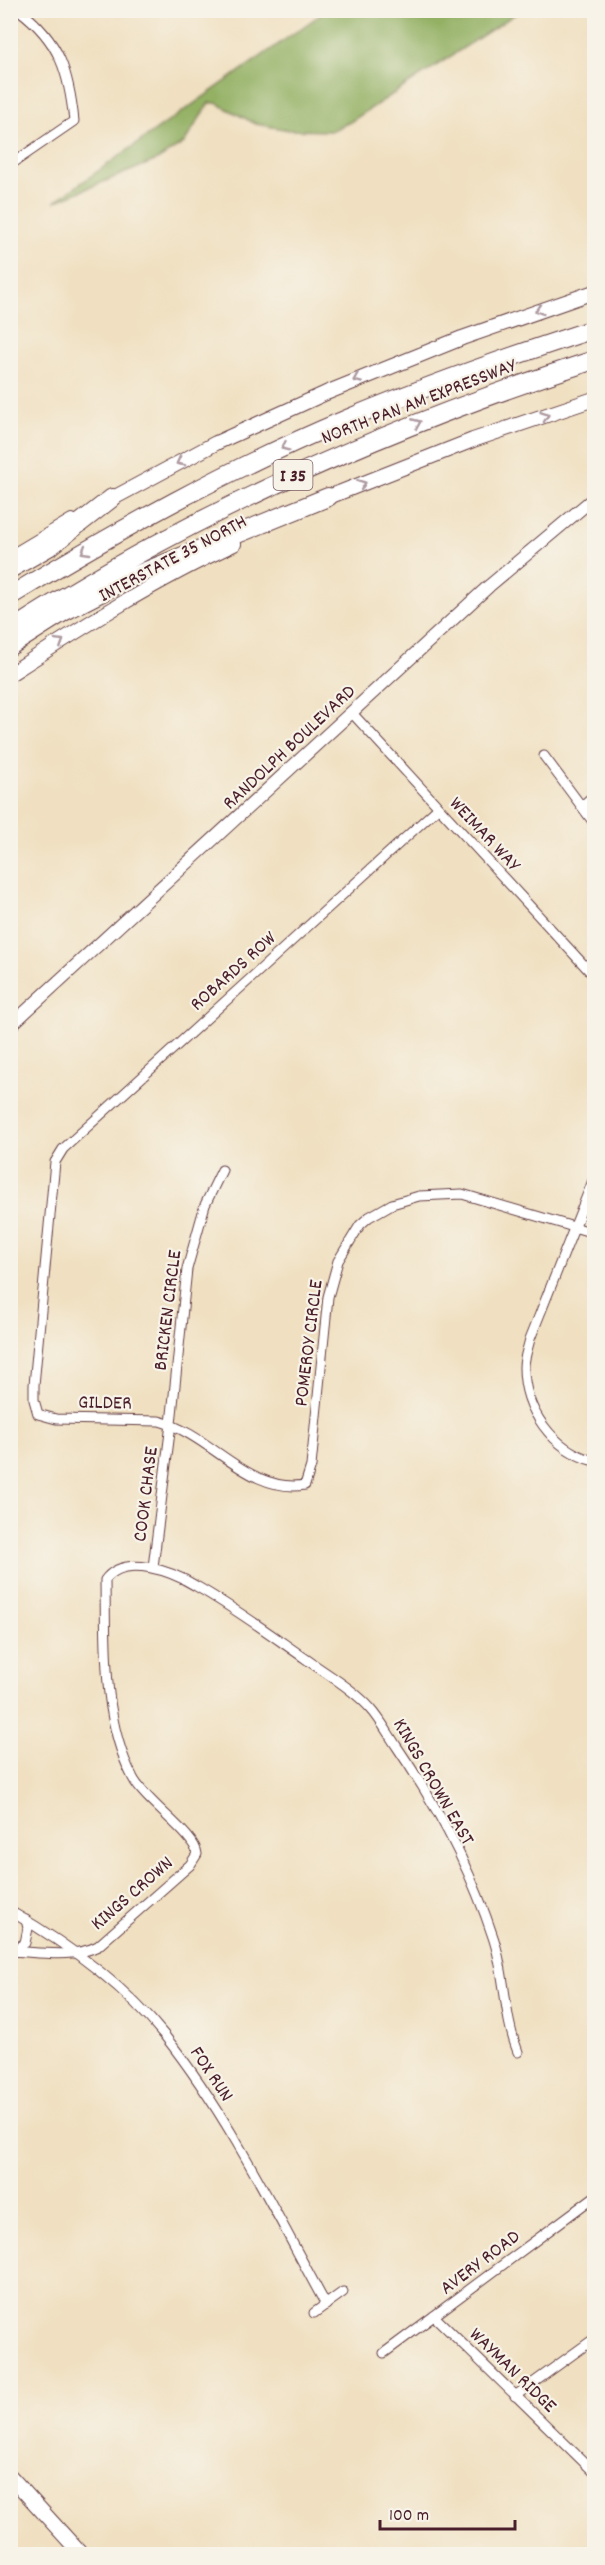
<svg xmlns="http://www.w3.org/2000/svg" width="605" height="2565" viewBox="0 0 605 2565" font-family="Dekko,sans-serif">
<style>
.forest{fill:#93b063;stroke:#6e6847;stroke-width:1.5}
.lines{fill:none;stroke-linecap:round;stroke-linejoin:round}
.minor-casing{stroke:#633c42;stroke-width:11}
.tertiary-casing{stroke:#633c42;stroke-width:14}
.secondary-casing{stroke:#633c42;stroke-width:16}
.motorway-casing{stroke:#633c42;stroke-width:20}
.minor{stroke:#fff;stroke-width:9}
.tertiary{stroke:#fff;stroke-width:12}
.secondary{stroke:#fff;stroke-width:14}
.motorway{stroke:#fff;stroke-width:18}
.oneway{stroke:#ae9aa0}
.labels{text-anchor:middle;stroke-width:4.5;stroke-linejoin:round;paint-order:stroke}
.shield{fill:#f7f3e8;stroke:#7e5f64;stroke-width:1.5}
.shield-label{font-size:18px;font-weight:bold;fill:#4a1f2b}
.street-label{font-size:20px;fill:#4a1f2b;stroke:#f7f3e8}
</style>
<rect width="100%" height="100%" fill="#f7f3e8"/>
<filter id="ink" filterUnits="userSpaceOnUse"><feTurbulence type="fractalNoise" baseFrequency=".0167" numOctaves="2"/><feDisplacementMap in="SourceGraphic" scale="12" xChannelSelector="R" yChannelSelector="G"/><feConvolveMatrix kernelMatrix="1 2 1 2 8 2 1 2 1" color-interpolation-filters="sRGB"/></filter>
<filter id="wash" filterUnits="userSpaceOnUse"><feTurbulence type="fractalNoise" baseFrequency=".008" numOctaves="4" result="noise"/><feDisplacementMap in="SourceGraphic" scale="24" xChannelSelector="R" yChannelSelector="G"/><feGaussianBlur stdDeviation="1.35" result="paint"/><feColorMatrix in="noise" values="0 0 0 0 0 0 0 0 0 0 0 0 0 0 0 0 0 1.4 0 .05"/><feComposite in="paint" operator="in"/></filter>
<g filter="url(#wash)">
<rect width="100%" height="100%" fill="#f0e0c1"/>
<!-- forest -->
<polygon class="forest" points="327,10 520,11 350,122 331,131 289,130 256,124 216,103 209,103 184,143 157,160 54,202"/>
</g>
<g filter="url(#ink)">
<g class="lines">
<!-- minor casing -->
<g class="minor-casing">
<g id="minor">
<path d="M10,165L74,121C69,73 60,41 19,10"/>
<polyline points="352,713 594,976"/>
<polyline points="544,756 594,823"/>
<polyline points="582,806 594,795"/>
<path d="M438,808L63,1149L55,1162L34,1385V1400L38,1414L56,1419L159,1421C212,1435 248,1494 305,1485L311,1466L328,1297L338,1261L360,1225L369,1217L392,1204L419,1196L462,1194L594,1233"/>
<path d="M594,1178L530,1339C528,1348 524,1358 524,1367C524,1410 553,1450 594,1461"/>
<polyline points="153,1567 171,1424 187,1269 205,1205 222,1170"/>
<path d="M10,1911C66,1943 125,1986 165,2036C230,2118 276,2214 326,2305"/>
<path d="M10,1951C38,1952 73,1959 98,1946L190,1865L197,1854C196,1835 145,1802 133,1778C102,1719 106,1645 105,1580C125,1553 173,1572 196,1586C235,1608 270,1634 306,1659C328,1675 353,1689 371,1709C381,1720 388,1734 397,1747C436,1804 471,1870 493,1937C506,1974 503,2015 518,2052"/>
<polyline points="12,1951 25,1943 28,1928 26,1920"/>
<polyline points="314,2313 343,2292"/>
<polyline points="434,2316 594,2472"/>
<polyline points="384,2353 594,2197"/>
<polyline points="515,2396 594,2339"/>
</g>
</g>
<!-- tertiary casing -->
<g class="tertiary-casing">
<polyline id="tertiary" points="10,1026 489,586 594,498"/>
</g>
<!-- secondary casing -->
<g class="secondary-casing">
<g id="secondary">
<polyline points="321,500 473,440 594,399"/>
<polyline points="104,503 216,443 326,393 462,338 594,292"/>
<polyline points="10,558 72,521"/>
<path d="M10,674C82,627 156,580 234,544"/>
<polyline points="10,2476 81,2554"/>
</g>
</g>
<!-- motorway casing -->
<g class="motorway-casing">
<g id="motorway">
<polyline points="10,569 52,545 112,498"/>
<path d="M10,596C119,530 230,468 347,419C428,385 511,356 594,329"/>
<path d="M10,631C191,513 390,426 594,360"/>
<polyline points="10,646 65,611 129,578 328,497"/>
</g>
</g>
<!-- minor -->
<use href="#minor" class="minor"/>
<!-- tertiary -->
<use href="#tertiary" class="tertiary"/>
<!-- secondary -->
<use href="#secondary" class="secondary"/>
<!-- motorway -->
<use href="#motorway" class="motorway"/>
</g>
<!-- one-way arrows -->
<defs><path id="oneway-chevron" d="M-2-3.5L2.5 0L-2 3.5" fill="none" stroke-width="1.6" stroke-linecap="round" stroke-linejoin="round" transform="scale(1.5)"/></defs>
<g class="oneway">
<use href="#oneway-chevron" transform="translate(539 310) rotate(162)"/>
<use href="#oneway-chevron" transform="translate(357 379) rotate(157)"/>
<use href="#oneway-chevron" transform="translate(545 416) rotate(-19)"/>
<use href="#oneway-chevron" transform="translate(417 423) rotate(-23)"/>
<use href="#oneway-chevron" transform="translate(285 447) rotate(156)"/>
<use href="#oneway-chevron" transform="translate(180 462) rotate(152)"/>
<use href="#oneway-chevron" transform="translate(362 484) rotate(-21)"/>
<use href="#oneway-chevron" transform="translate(85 551) rotate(150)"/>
<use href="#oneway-chevron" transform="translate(60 642) rotate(-32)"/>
</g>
</g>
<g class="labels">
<!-- shield labels -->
<rect class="shield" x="273.5" y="460" width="39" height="30" rx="4.5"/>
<g class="shield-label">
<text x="293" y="481">I 35</text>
</g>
<!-- street labels -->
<g class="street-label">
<text transform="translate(418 400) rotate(-21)" y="7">NORTH PAN AM EXPRESSWAY</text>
<text transform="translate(172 557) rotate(-28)" y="7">INTERSTATE 35 NORTH</text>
<text transform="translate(288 746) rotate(-43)" y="7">RANDOLPH BOULEVARD</text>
<text transform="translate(486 833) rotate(47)" y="7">WEIMAR WAY</text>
<text transform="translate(232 970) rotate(-42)" y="7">ROBARDS ROW</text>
<text transform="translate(166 1310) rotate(-83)" y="7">BRICKEN CIRCLE</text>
<text transform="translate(307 1343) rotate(-83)" y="7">POMEROY CIRCLE</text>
<text transform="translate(105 1401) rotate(1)" y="7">GILDER</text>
<text transform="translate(144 1494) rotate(-83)" y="7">COOK CHASE</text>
<text transform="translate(435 1781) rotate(60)" y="7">KINGS CROWN EAST</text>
<text transform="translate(131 1892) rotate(-41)" y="7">KINGS CROWN</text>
<text transform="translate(213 2073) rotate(56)" y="7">FOX RUN</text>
<text transform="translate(479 2261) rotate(-37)" y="7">AVERY ROAD</text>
<text transform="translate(514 2369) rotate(44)" y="7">WAYMAN RIDGE</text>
</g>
</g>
<!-- margin -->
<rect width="605" height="2565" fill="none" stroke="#f7f3e8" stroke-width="36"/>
<!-- scale -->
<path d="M380 2520v9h135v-9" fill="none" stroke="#4a1f2b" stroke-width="3"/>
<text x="389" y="2520" font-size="18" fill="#4a1f2b" stroke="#f7f3e8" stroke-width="4.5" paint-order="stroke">100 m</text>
</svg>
